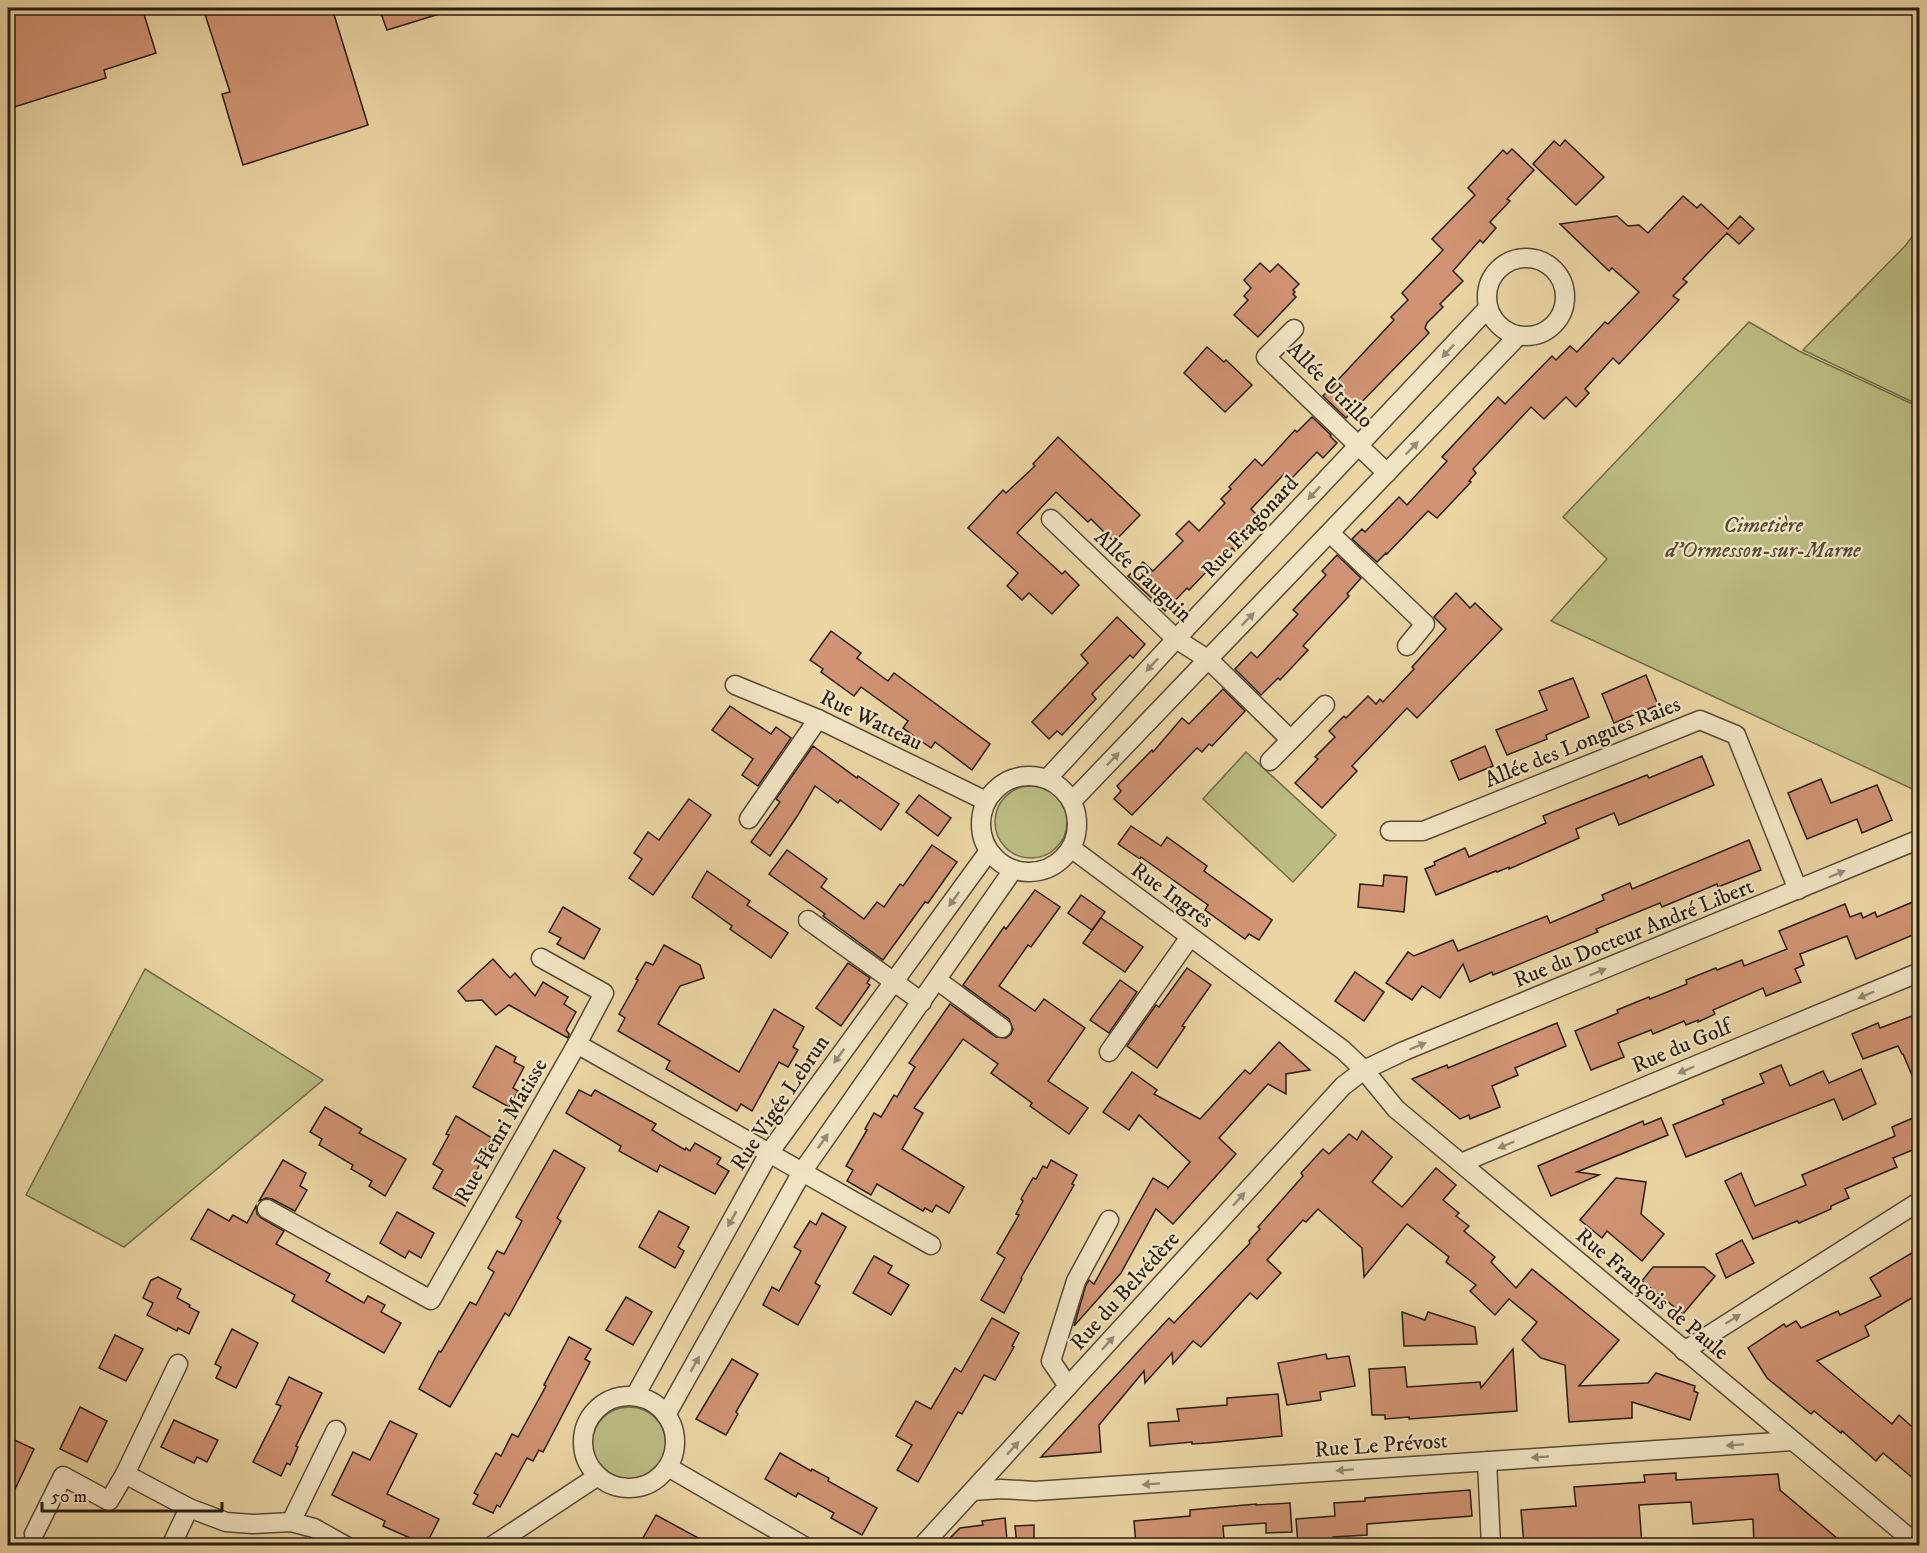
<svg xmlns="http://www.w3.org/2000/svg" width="1927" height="1553" viewBox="0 0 1927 1553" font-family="'IM FELL DW Pica',serif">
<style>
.green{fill:#bbbc82;stroke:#726c4c;stroke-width:1.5}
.building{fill:#d09373;stroke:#281c15;stroke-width:1.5}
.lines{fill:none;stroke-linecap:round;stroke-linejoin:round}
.street-casing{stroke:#584a38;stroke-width:21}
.street{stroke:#f1e4c3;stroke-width:18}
.oneway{fill:#978a75}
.labels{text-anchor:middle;stroke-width:4.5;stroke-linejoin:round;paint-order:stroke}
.street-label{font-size:22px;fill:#281c15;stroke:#f1e4c3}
.park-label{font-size:22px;font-style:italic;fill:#544c36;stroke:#f1e4c3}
</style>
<rect width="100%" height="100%" fill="#ead5a3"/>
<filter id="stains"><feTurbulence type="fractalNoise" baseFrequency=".00333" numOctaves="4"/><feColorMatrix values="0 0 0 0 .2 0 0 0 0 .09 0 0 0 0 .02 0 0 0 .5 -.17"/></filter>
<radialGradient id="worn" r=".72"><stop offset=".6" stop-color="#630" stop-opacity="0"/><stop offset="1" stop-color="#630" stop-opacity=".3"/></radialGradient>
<!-- green -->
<g class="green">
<polygon points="1919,227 1920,405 1919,405 1803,350 1906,245"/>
<polygon points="1749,322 1799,351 1919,407 1919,792 1551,621 1607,559 1563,517"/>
<polygon points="1246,752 1336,835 1293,882 1203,799"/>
<circle cx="1031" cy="822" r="36"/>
<polygon points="145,969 323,1080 124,1247 26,1195"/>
<circle cx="629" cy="1444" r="37"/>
</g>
<!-- building -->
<g class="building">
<polygon points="8,8 142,8 156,53 104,70 106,78 8,109"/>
<polygon points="203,8 332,8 368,125 243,165 222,94 230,92"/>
<polygon points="379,8 445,8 446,12 387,30"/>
<polygon points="1565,140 1604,177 1576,205 1533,164 1554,141 1560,146"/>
<polygon points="1512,149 1534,170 1507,199 1510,201 1490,222 1496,228 1483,243 1480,240 1453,271 1463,281 1440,304 1443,307 1427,323 1425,328 1429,333 1346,418 1323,396 1394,320 1391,317 1408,300 1402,293 1443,250 1432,239 1475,195 1468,188 1503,150 1507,154"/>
<polygon points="1683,196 1697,208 1701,204 1728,229 1740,216 1754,229 1739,244 1727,233 1683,279 1687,282 1673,296 1679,300 1619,364 1613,358 1585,389 1589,393 1576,407 1566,397 1544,419 1531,407 1473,469 1476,473 1469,481 1471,482 1437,518 1428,511 1387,554 1386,553 1377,562 1352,539 1362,529 1365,532 1399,497 1407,505 1447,461 1442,457 1498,397 1505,404 1552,356 1556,360 1570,346 1577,352 1605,322 1608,324 1639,292 1612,268 1609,271 1560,224 1617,216 1628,226 1639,225 1648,233"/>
<polygon points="1260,263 1270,272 1278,264 1299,284 1293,290 1295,292 1293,294 1296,297 1258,337 1234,315 1248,300 1244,296 1251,288 1244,280"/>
<polygon points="1207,347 1224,362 1226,360 1252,385 1225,412 1184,373"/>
<polygon points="1312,417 1331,435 1330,436 1337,443 1323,458 1317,452 1290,480 1284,474 1251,509 1257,515 1243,530 1249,535 1235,551 1232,548 1210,570 1209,569 1189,590 1187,588 1165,611 1128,576 1143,562 1153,571 1183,541 1176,534 1189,521 1199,531 1225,503 1221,499 1231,489 1229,487 1255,459 1262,466 1295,430 1297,432"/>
<polygon points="1058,437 1140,515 1114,542 1091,519 1088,522 1056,492 1017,533 1062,574 1065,571 1079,585 1052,614 1029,593 1022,600 1007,586 1018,573 968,528 1003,490 1006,493 1035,466 1033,464"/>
<polygon points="1337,555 1361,578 1347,594 1349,596 1303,646 1308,650 1280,680 1278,678 1261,695 1235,669 1251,652 1257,658 1298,614 1293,610 1326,575 1322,571"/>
<polygon points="1456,593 1470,608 1475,603 1502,629 1417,718 1407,708 1352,766 1357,771 1322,808 1295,783 1318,759 1315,757 1335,737 1329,731 1344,716 1346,718 1368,696 1376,704 1380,699 1383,702 1414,669 1412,667 1446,629 1434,617"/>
<polygon points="1117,617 1145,644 1133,658 1130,655 1092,694 1096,699 1062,735 1057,731 1049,739 1032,722 1088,663 1081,655"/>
<polygon points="831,631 861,653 857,658 888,681 894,673 990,744 972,770 935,742 931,748 903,728 908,721 861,687 854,696 821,672 823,669 810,660"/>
<polygon points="1646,675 1658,705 1614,723 1602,694"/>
<polygon points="1573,678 1589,717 1546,735 1547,739 1507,755 1496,730 1547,710 1539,691"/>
<polygon points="1223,689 1245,711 1212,746 1209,744 1202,752 1197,748 1132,815 1114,799 1121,791 1117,786 1152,750 1153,752 1182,718 1189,724"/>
<polygon points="730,706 771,734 776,727 791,738 758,786 742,775 753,759 712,730"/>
<polygon points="813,746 857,778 858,776 899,804 881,830 840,800 838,803 815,786 798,815 770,856 751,842 780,802 776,799"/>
<polygon points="1485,746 1493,766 1459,780 1451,761"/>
<polygon points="1702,756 1714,785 1619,825 1614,813 1576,829 1579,838 1509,869 1509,867 1497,872 1496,871 1436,895 1425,869 1435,865 1434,862 1465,848 1469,857 1546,823 1543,816 1647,775 1649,778"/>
<polygon points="1821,779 1831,803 1877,785 1892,820 1862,833 1857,819 1807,839 1788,793"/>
<polygon points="919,795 951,818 938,836 906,812"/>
<polygon points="689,799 711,815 653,895 629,878 642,859 634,853 648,832 659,840"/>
<polygon points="1131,826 1161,846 1167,837 1207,866 1204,871 1272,920 1259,940 1249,934 1245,939 1205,910 1208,905 1141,857 1140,859 1118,844"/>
<polygon points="1749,840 1761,870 1718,887 1717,884 1662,907 1660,903 1596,929 1598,932 1493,975 1492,972 1470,982 1463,964 1440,998 1422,986 1412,1000 1386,983 1408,952 1414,956 1453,940 1458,951 1547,916 1550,923 1604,900 1602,895 1630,883 1632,889"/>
<polygon points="932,845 957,862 928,903 925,902 883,960 823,916 825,914 769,874 787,850 827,879 821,887 864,919 877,902 884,907 900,884 903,886"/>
<polygon points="707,871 750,901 747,905 788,933 771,958 730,929 732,926 692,897"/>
<polygon points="1384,875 1407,877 1404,912 1358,907 1360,884 1383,886"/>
<polygon points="1035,890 1060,907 1031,947 1028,945 999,986 1035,1011 1044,999 1085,1028 1048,1081 1088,1108 1069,1134 1030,1106 1032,1103 991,1073 998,1064 963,1039 914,1108 923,1113 902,1149 964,1187 949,1213 936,1205 932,1212 925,1208 923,1211 877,1184 871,1195 847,1181 853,1170 846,1166 867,1130 865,1129 874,1113 881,1117 894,1095 897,1097 915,1067 909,1063 950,1004 996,1037 1006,1038 1011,1034 1013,1029 1009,1019 963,985 1004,927 1006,929"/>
<polygon points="1081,895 1105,912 1092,930 1068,913"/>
<polygon points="1920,899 1920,932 1856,959 1847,936 1800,954 1804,965 1795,969 1801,982 1766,996 1763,988 1713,1010 1715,1014 1698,1022 1698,1020 1686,1025 1684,1021 1653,1034 1651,1030 1618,1043 1624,1057 1591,1070 1575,1031 1618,1013 1617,1010 1649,997 1650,999 1687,984 1686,980 1716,968 1717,970 1742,960 1744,966 1787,949 1779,931 1845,904 1850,917 1861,913 1863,918 1875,912 1877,917"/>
<polygon points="563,907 600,929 584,959 557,944 561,938 549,932"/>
<polygon points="1101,918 1143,947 1125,972 1083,943"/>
<polygon points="664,945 700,965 704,978 680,986 658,1024 739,1072 774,1009 804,1027 793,1047 798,1050 788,1067 779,1062 752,1111 741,1104 737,1111 666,1069 670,1061 618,1031 625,1018 619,1014 638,980 636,979 646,962 653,965"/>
<polygon points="493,959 510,978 515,973 535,996 543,982 568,997 564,1004 576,1012 566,1030 569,1034 568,1038 509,1005 496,1015 482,1000 466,1001 458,991"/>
<polygon points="848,963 870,978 867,983 870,985 841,1026 816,1008"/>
<polygon points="1187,968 1211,985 1182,1026 1185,1027 1157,1068 1127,1046 1156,1005 1159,1007"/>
<polygon points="1355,972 1384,992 1364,1021 1335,1001"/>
<polygon points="1120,980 1137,992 1109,1033 1090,1020"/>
<polygon points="1920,1013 1920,1092 1919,1092 1903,1054 1902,1054 1898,1046 1863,1059 1852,1034 1878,1023 1880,1028"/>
<polygon points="1557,1023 1566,1046 1515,1068 1518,1075 1492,1086 1500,1107 1470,1119 1469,1115 1460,1119 1412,1079 1447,1065 1448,1068"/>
<polygon points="1279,1042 1310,1070 1286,1074 1286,1094 1268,1084 1219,1138 1236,1154 1173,1224 1156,1209 1121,1273 1074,1326 1086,1285 1089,1280 1094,1284 1153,1178 1168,1187 1168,1188 1190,1162 1139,1115 1129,1130 1103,1112 1132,1072 1157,1090 1154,1094 1200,1119 1245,1070 1250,1074"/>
<polygon points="496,1046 516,1057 514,1062 524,1067 513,1088 518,1091 509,1107 473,1087"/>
<polygon points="1781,1065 1790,1086 1823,1071 1829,1083 1861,1069 1876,1104 1843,1120 1834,1099 1686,1157 1673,1125 1724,1104 1722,1100 1764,1083 1760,1074"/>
<polygon points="579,1090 591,1096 595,1090 656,1124 652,1130 685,1150 686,1148 690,1151 695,1143 721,1158 717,1164 729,1171 715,1194 660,1165 657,1172 619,1151 621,1146 566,1113"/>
<polygon points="325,1107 362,1129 359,1133 406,1159 385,1196 369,1186 372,1181 351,1169 353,1165 319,1145 322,1139 310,1132"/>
<polygon points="1920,1115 1920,1147 1893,1158 1897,1167 1845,1189 1849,1198 1831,1206 1831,1209 1799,1223 1797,1221 1753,1239 1725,1181 1741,1173 1755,1206 1806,1185 1802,1175 1895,1136 1892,1127"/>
<polygon points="456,1116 492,1138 478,1163 480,1164 474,1175 480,1179 465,1206 433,1188 443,1170 433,1164 449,1135 446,1134"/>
<polygon points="1661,1118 1668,1135 1577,1172 1599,1175 1551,1196 1538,1166 1643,1121 1644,1125"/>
<polygon points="1362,1131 1392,1157 1372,1182 1402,1207 1436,1168 1456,1185 1443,1200 1459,1213 1456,1216 1469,1226 1464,1231 1495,1257 1491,1262 1516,1288 1532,1269 1619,1340 1579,1386 1648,1383 1656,1373 1695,1386 1694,1391 1698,1393 1690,1420 1632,1402 1632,1418 1569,1422 1565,1365 1541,1358 1522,1340 1537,1322 1509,1299 1495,1315 1470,1291 1476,1285 1446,1262 1449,1257 1407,1224 1364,1277 1362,1248 1318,1209 1306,1222 1303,1220 1267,1260 1281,1273 1257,1299 1250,1293 1201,1347 1193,1341 1173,1364 1172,1353 1145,1383 1144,1371 1099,1425 1101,1452 1041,1457 1169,1318 1174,1323 1250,1243 1249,1241 1260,1229 1258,1227 1303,1176 1301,1173 1323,1149 1329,1154 1349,1134 1357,1140"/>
<polygon points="554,1150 585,1168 557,1218 561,1221 509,1316 505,1313 450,1407 419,1389 439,1351 441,1352 470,1302 476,1305 494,1272 488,1268 497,1251 504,1254 522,1221 516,1217"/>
<polygon points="283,1160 306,1173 300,1186 307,1190 295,1211 272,1199 266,1198 259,1201"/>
<polygon points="1051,1160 1077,1175 1072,1184 1074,1185 1021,1278 1022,1279 1004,1313 981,1300 1005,1258 997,1253 1019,1215 1016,1214 1023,1201 1021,1199 1033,1178 1036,1179 1043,1166 1047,1168"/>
<polygon points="1616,1178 1646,1182 1641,1214 1664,1234 1642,1261 1607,1231 1602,1238 1580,1220"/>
<polygon points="256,1206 257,1214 261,1218 284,1231 276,1244 330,1274 326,1281 364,1303 368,1296 385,1305 381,1312 401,1323 384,1353 292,1301 295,1295 191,1239 208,1209 229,1221 233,1215 247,1223"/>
<polygon points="659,1211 689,1227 678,1247 684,1251 675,1268 639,1247"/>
<polygon points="397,1212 434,1233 421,1258 409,1251 405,1258 380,1243"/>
<polygon points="822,1213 846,1227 815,1283 820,1286 798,1325 763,1305 772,1287 779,1291 801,1251 794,1247 810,1221 816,1225"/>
<polygon points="1742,1240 1754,1263 1726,1278 1716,1254"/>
<polygon points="1920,1248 1920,1293 1865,1326 1869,1336 1817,1361 1892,1424 1899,1415 1920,1434 1920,1484 1883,1453 1876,1461 1842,1431 1841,1433 1814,1411 1811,1414 1767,1378 1748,1348 1784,1324 1786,1327 1796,1321 1801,1328 1838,1311 1840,1315 1881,1296 1870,1278"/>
<polygon points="874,1256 892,1266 888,1273 909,1285 891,1315 853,1293"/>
<polygon points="1653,1267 1704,1267 1715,1276 1683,1314 1642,1281"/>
<polygon points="158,1277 181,1289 177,1298 190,1305 189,1307 199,1312 189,1334 178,1328 177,1331 147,1315 153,1303 143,1298 151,1280"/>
<polygon points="626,1297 652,1312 633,1345 606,1330"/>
<polygon points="1402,1312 1425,1320 1428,1312 1475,1327 1477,1344 1404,1346"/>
<polygon points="992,1318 1019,1333 1012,1346 1014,1347 995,1380 984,1375 962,1414 958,1412 918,1482 897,1470 912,1445 896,1436 916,1401 931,1409 955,1368 961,1372"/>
<polygon points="232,1329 258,1343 236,1388 216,1378 221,1367 215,1364"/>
<polygon points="115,1335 143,1349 126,1381 99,1368"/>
<polygon points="569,1337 591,1349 585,1359 590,1362 543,1452 539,1450 533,1461 527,1458 500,1507 497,1505 493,1513 473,1504 478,1495 474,1493 496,1453 501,1456 512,1434 518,1437 546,1386 544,1385"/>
<polygon points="1513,1349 1517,1411 1409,1419 1409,1417 1385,1419 1385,1415 1372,1415 1369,1369 1405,1367 1407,1387 1480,1382 1481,1388"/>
<polygon points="1326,1354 1327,1359 1349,1356 1355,1386 1320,1392 1321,1400 1287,1405 1278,1363"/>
<polygon points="732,1359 758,1374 736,1412 738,1414 726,1435 696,1419"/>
<polygon points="289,1377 322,1393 296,1446 298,1447 290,1465 287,1463 281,1476 253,1462 281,1406 276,1404"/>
<polygon points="1278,1394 1282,1436 1207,1443 1192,1444 1192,1442 1150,1446 1148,1423 1179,1421 1177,1409 1227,1405 1227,1398"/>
<polygon points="80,1407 107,1421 87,1462 60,1449"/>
<polygon points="174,1420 218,1440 207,1462 197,1457 194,1463 161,1447"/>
<polygon points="390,1421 417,1434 387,1494 439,1519 426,1545 383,1526 385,1521 332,1495 353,1452 370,1460"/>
<polygon points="8,1437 34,1449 8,1504"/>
<polygon points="780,1453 811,1471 812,1469 829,1478 828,1481 877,1508 862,1535 831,1518 834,1513 798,1493 796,1497 765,1479"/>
<polygon points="1676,1473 1676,1480 1778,1474 1780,1490 1845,1545 1754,1545 1753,1519 1693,1524 1691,1502 1639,1505 1642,1545 1524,1545 1521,1510 1576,1506 1574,1487 1645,1482 1644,1475"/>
<polygon points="1470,1490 1472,1516 1367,1524 1367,1535 1333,1537 1333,1545 1298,1545 1296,1519 1335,1516 1334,1503 1365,1501 1365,1498"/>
<polygon points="1290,1503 1292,1532 1266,1533 1266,1523 1223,1526 1224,1540 1192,1542 1192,1545 1136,1545 1134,1521 1190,1516 1190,1510 1256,1504 1256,1505"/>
<polygon points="656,1515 711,1545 639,1545"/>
<polygon points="1005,1518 1007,1540 967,1545 943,1545 960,1528 983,1525 982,1521"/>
<polygon points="1034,1525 1034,1545 1017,1545 1015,1526"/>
</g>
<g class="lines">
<!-- street casing -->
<g class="street-casing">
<g id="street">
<circle cx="1526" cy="297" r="39"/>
<polyline points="1294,329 1266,357 1387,473"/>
<polyline points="1051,519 1176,639 1209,660 1291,740"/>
<polyline points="1330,533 1425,624 1407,646"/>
<polyline points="735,685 818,719 986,801"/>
<polyline points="1270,761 1325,705"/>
<circle cx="1029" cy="824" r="48"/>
<polyline points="1047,779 1176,639 1488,308"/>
<polyline points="1072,801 1518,336"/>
<polyline points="749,819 818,719"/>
<polyline points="1390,831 1423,831 1700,720 1736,735 1798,890"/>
<polyline points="1071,848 1343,1050 1364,1070 1396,1109 1919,1546"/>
<polyline points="808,920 922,1002"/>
<polyline points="541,958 604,993 577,1044"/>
<polyline points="937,980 1002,1028"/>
<polyline points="1109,1052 1190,937"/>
<polyline points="1461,1163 1920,972"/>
<polyline points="267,1209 431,1300 577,1044 931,1245"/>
<polyline points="1684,1351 1920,1201"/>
<polyline points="178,1364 125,1474 189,1508 226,1522 252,1524 291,1522 314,1528 346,1546"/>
<polyline points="1068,1386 1051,1361 1076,1281 1109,1220"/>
<polyline points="635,1396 769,1153 989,851"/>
<circle cx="629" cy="1442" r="46"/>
<polyline points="666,1415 802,1172 1013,870"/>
<polyline points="1487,1461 1491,1546"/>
<polyline points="668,1467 804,1546"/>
<polyline points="973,1491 1001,1489 1035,1491 1793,1441"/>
<polyline points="291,1522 336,1430"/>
<polyline points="34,1534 63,1476 109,1501 125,1474"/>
<polyline points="171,1546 189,1508"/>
<polyline points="492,1546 598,1476"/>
<polyline points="922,1546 1343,1086 1364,1070 1404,1051 1920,839"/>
</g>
</g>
<!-- street -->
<use href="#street" class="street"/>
</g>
<!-- one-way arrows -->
<defs><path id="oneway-solid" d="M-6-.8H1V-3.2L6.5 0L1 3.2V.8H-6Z" transform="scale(1.5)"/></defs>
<g class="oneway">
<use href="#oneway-solid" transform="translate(1448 351) rotate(133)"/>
<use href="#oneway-solid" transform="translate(1412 448) rotate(-46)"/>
<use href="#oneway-solid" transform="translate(1314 493) rotate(133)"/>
<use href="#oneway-solid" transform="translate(1248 619) rotate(-46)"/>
<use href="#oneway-solid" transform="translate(1152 665) rotate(133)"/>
<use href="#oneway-solid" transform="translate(1113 759) rotate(-46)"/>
<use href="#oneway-solid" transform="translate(1837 874) rotate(-23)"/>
<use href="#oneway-solid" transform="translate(954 899) rotate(126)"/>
<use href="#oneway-solid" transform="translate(1598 972) rotate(-22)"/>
<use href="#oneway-solid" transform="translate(1866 995) rotate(157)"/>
<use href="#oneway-solid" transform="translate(1418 1046) rotate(-22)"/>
<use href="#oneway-solid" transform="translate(839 1056) rotate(126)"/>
<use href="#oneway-solid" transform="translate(1686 1070) rotate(157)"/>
<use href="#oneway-solid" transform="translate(823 1141) rotate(-55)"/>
<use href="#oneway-solid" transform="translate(1506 1145) rotate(157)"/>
<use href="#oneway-solid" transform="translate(1239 1199) rotate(-48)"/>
<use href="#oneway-solid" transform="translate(732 1219) rotate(119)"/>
<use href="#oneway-solid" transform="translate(1733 1319) rotate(-32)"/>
<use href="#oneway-solid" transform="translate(1108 1343) rotate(-48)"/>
<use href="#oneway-solid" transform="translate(695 1364) rotate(-61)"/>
<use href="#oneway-solid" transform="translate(1735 1445) rotate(176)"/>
<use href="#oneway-solid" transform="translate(1013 1448) rotate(-48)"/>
<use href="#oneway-solid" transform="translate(1540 1457) rotate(176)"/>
<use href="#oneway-solid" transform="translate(1345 1470) rotate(176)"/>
<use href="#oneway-solid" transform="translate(1151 1484) rotate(176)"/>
</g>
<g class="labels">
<!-- street labels -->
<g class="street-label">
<text transform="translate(1331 384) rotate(45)" y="8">Allée Utrillo</text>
<text transform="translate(1249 526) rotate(-47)" y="8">Rue Fragonard</text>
<text transform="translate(1144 575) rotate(43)" y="8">Allée Gauguin</text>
<text transform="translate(872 719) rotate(26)" y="8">Rue Watteau</text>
<text transform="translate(1582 741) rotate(-22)" y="8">Allée des Longues Raies</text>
<text transform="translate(1173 894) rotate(36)" y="8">Rue Ingres</text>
<text transform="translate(1633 932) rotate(-22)" y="8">Rue du Docteur André Libert</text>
<text transform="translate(1681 1045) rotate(-23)" y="8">Rue du Golf</text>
<text transform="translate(779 1102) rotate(-56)" y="8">Rue Vigée Lebrun</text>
<text transform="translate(500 1130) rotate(-60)" y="8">Rue Henri Matisse</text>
<text transform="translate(1124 1290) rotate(-48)" y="8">Rue du Belvédère</text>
<text transform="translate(1653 1293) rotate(40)" y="8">Rue François de Paule</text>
<text transform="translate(1381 1444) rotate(-4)" y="8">Rue Le Prévost</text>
</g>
<!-- park labels -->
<g class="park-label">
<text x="1763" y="532">Cimetière<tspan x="1763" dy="25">d'Ormesson-sur-Marne</tspan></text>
</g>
</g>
<!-- margin -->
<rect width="1927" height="1553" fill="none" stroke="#ead5a3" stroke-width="30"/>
<rect x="9" y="9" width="1909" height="1535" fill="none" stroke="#281c15" stroke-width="3"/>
<rect x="15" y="15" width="1897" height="1523" fill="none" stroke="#281c15" stroke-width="1.5"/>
<!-- scale -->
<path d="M42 1502v9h180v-9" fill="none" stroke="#281c15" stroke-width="3"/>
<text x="51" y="1502" font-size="18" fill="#281c15" stroke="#f1e4c3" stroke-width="4.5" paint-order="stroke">50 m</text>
<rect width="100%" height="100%" filter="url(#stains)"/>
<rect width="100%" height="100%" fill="url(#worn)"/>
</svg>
